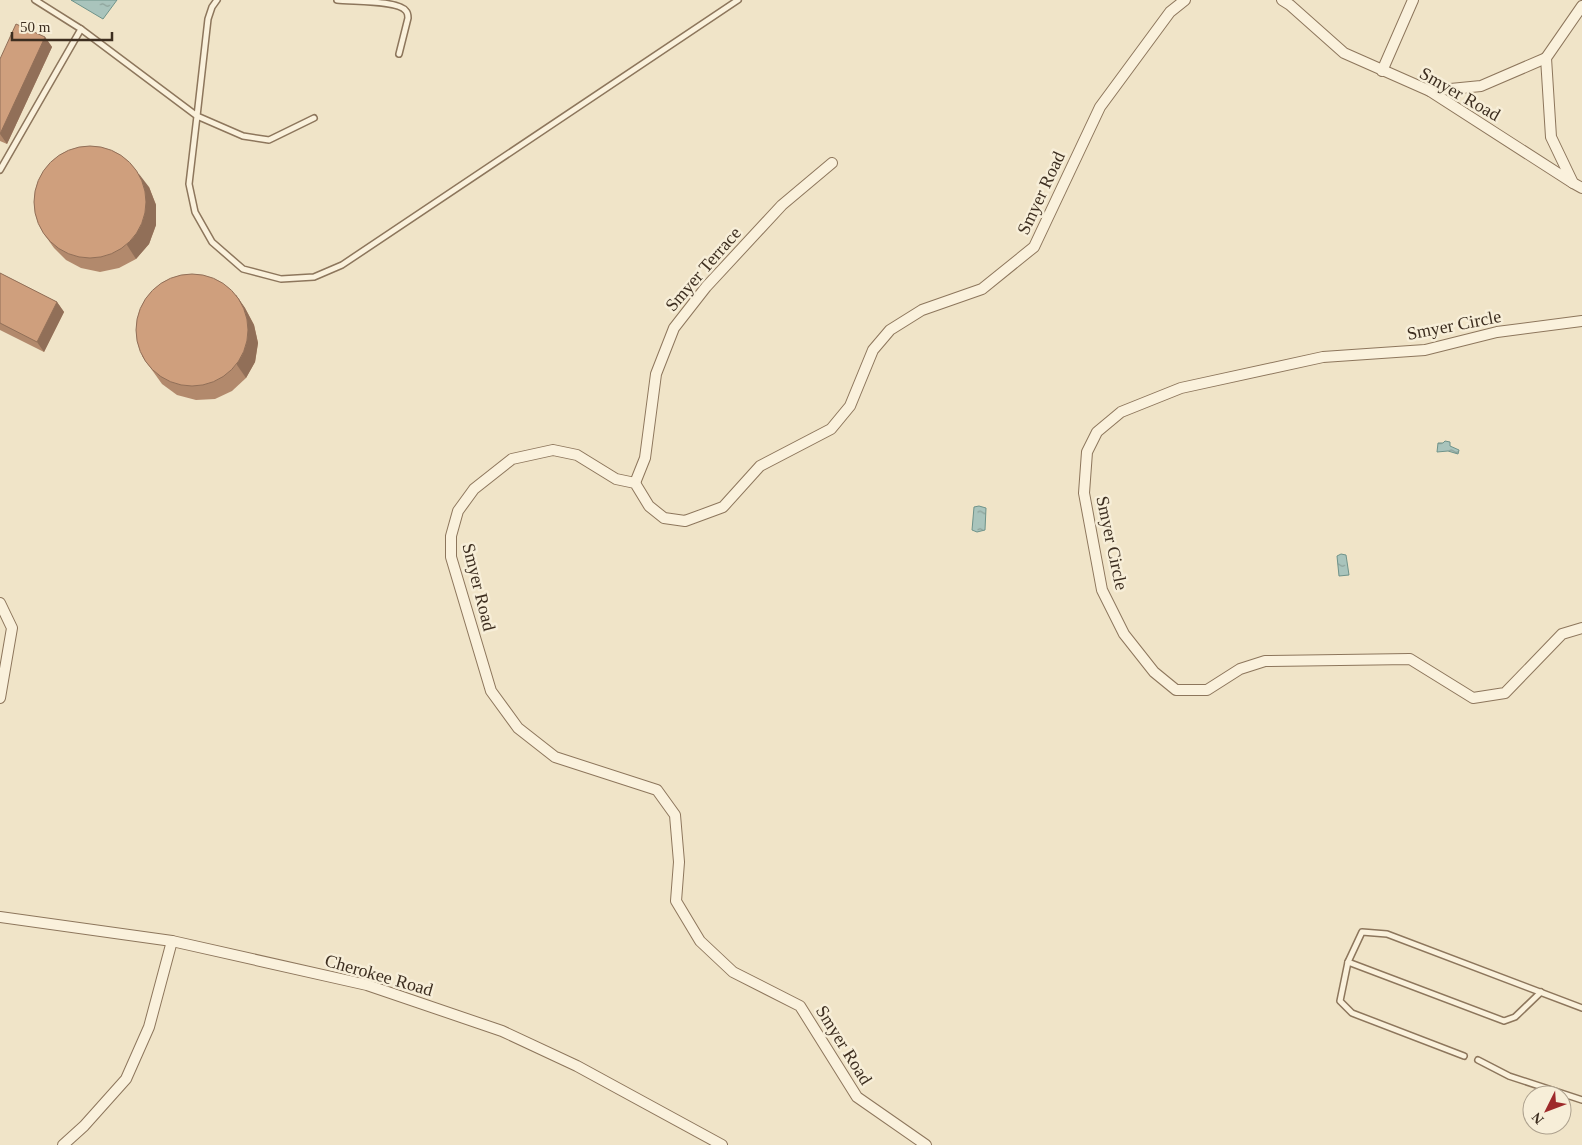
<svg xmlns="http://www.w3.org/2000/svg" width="1582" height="1145" viewBox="0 0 1582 1145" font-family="'Times New Roman',serif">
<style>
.water{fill:url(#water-ripples);stroke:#6f938a}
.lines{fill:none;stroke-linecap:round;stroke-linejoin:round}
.lane-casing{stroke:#8d765c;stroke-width:8}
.street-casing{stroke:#8d765c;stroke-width:12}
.lane{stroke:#faf1dc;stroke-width:5}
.street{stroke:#faf1dc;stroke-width:10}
.wall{fill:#b2896c}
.shaded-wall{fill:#916f58}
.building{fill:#cf9f7d;stroke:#916f58}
.labels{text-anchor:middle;stroke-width:5;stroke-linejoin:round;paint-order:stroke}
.street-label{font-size:18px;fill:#3d2e20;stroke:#f7eed8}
</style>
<defs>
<pattern id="water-ripples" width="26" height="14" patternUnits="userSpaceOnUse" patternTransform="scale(1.25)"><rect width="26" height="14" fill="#a9c4bc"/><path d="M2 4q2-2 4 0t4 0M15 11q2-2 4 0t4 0" fill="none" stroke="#8ba098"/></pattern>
</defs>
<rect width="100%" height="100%" fill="#f0e4c8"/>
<!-- water -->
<g class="water">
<polygon points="71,0 117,0 103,19"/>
<polygon points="1445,441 1450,442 1450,446 1459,450 1458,454 1448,451 1437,452 1438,443 1443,443"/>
<polygon points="979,506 986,508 985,530 977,532 972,530 974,507"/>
<polygon points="1341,554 1346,555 1349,575 1339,576 1337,556"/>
</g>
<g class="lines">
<!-- lane casing -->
<g class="lane-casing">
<g id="lane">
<polyline points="217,0 212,7 208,19 197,116 243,136 269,140 314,118"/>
<path d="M337,0C351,2 398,0 406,11C408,13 408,15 408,18L399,54"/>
<polyline points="81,29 197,116 189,184 195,212 212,242 243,269 281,279 314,277 342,265 738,0"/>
<polyline points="0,170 81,29 35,0"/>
<polyline points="1348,962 1504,1021 1515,1017 1541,992"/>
<polyline points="1464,1056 1352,1013 1340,1001 1348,962 1362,932 1387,934 1582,1008"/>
<polyline points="1478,1060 1509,1076 1582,1100"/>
</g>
</g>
<!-- street casing -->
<g class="street-casing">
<g id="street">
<polyline points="1282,0 1290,5 1344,53 1430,91 1573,183"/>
<polyline points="1582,6 1546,58 1551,137 1573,183 1582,188"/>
<polyline points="1382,71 1413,0"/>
<polyline points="1430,91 1481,86 1546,58"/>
<polyline points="1582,321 1497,332 1425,350 1323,357 1181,388 1121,412 1097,432 1087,452 1084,493 1102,590 1124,634 1154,672 1176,690 1207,690 1240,669 1265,661 1410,659 1473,698 1505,693 1562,634 1582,628"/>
<polyline points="635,483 645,458 656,374 674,328 706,287 782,205 832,163"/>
<polyline points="0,603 12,628 0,698"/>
<polyline points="0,917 172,941 367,985 502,1031 577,1066 722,1145"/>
<polyline points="63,1145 84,1126 126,1079 149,1027 172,941"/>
<polyline points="926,1145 857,1097 800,1006 733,972 700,941 676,901 679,862 675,815 657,790 555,757 518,728 491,691 451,557 451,536 458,511 474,489 512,459 553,450 577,455 616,479 635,483 649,506 664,518 685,521 723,507 760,466 831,429 850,406 873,350 890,330 922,310 982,289 1034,247 1100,107 1170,12 1185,0"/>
</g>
</g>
<!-- lane -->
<use href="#lane" class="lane"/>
<!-- street -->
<use href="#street" class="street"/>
</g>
<!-- wall -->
<g class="wall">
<polygon points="45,37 52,47 7,144 0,141 0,59"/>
<polygon points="149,187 156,205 156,225 149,244 136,259 119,268 100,272 81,268 66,260 54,248 44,234"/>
<polygon points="0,273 57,302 64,312 44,352 0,330"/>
<polygon points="236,295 245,308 254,325 258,343 255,362 246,378 232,391 215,399 196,400 177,395 162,384 142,356"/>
</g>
<!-- shaded-wall -->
<g class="shaded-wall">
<polygon points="45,37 52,47 7,144 0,134"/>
<polygon points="139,174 149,187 156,205 156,225 149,244 136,259 127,245"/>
<polygon points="236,295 245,308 254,325 258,343 255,362 246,378 237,365"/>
<polygon points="57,302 64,312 44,352 37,342"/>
</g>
<!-- building -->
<g class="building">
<polygon points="16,24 45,37 0,134 0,59"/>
<circle cx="90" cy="202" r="56"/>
<polygon points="0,273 57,302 37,342 0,323"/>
<circle cx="192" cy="330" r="56"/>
</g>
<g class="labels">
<!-- street labels -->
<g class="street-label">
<text transform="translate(1460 94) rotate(30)" y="6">Smyer Road</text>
<text transform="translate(1041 193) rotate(-65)" y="6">Smyer Road</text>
<text transform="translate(703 269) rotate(-49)" y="6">Smyer Terrace</text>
<text transform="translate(1454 325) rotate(-11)" y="6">Smyer Circle</text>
<text transform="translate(1112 543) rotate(78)" y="6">Smyer Circle</text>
<text transform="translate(479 587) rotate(76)" y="6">Smyer Road</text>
<text transform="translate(379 975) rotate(16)" y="6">Cherokee Road</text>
<text transform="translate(844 1045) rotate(58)" y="6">Smyer Road</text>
</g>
</g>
<!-- north arrow -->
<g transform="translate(1547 1110) rotate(228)"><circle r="24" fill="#f7eed8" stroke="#ada18e"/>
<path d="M0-4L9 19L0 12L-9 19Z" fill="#9e2a2b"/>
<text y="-8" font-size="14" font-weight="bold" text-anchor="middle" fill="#3d2e20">N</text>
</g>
<!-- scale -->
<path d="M12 32v8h100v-8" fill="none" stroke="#3d2e20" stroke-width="2.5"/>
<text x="20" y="32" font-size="15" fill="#3d2e20" stroke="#f7eed8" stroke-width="4" paint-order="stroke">50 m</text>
</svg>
